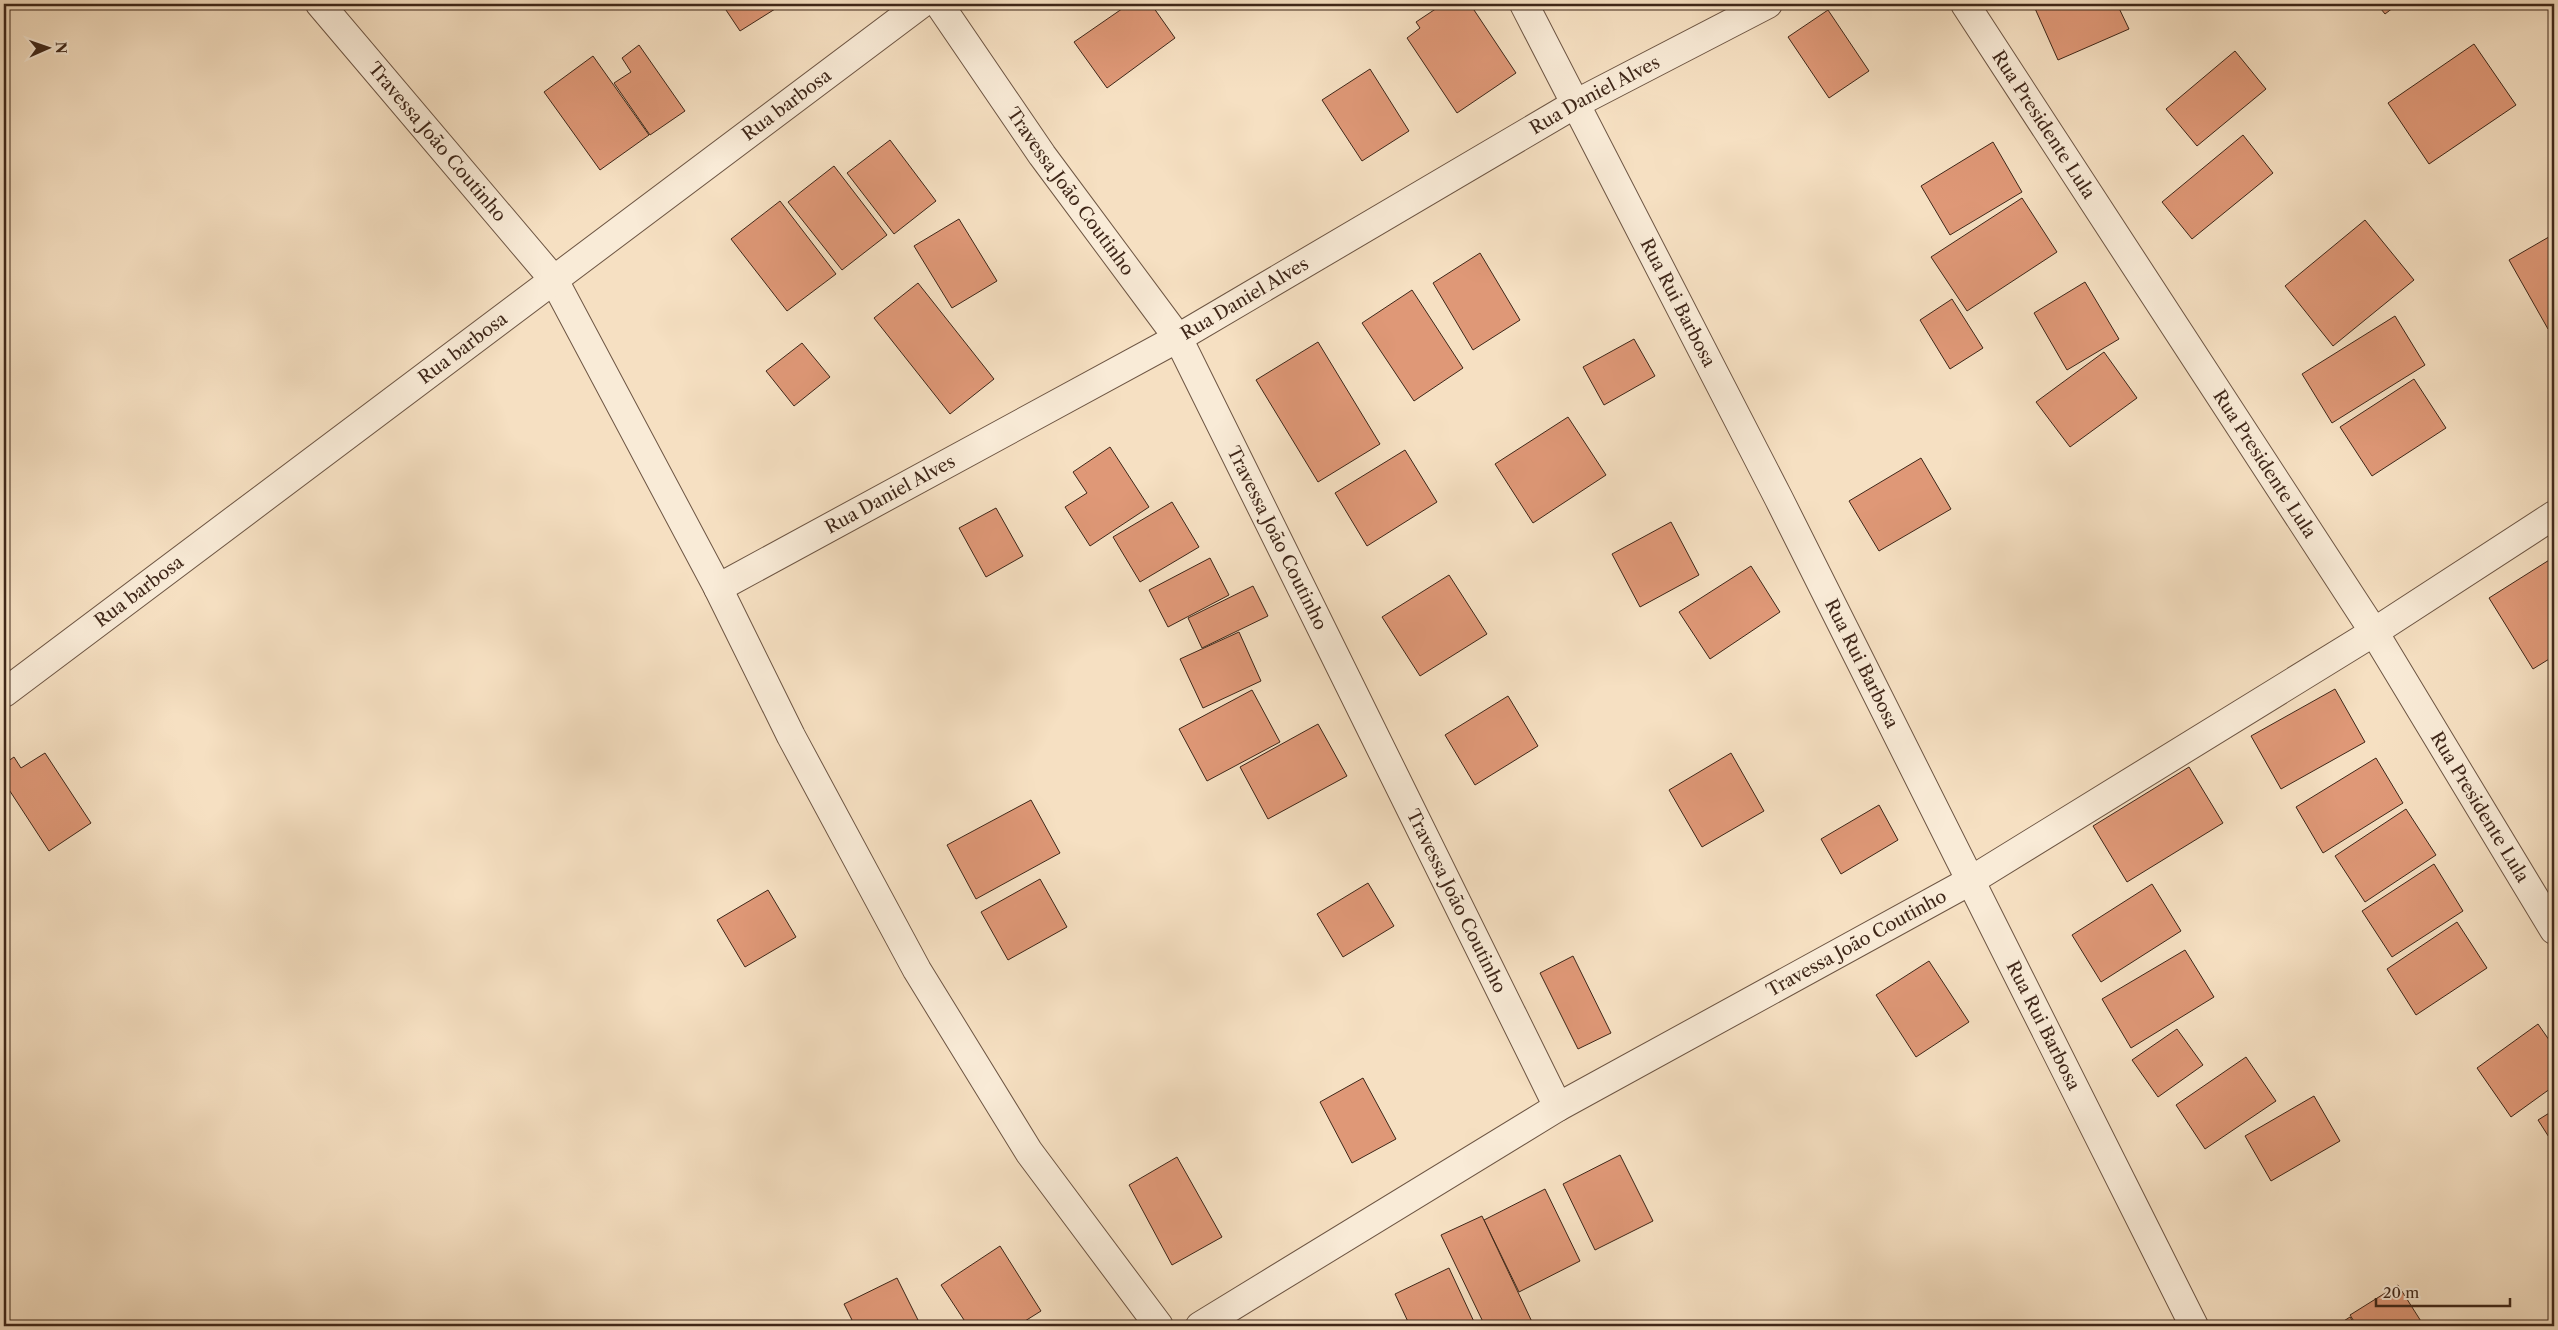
<svg xmlns="http://www.w3.org/2000/svg" width="2558" height="1330" viewBox="0 0 2558 1330" font-family="'Libre Caslon Text',serif">
<style>
.building{fill:#df9877;stroke:#3f2719}
.lines{fill:none;stroke-linecap:round;stroke-linejoin:round}
.minor-casing{stroke:#6d5543;stroke-width:30}
.minor{stroke:#f9ebd7;stroke-width:28}
.labels{text-anchor:middle;stroke-width:4;stroke-linejoin:round;paint-order:stroke}
.street-label{font-size:18px;fill:#3f2719;stroke:#f9ebd7}
</style>
<rect width="100%" height="100%" fill="#f6e0c2"/>
<filter id="stains"><feTurbulence type="fractalNoise" baseFrequency=".004" numOctaves="4"/><feColorMatrix values="0 0 0 0 .2 0 0 0 0 .09 0 0 0 0 .02 0 0 0 .5 -.17"/></filter>
<radialGradient id="worn" r=".72"><stop offset=".6" stop-color="#630" stop-opacity="0"/><stop offset="1" stop-color="#630" stop-opacity=".3"/></radialGradient>
<!-- building -->
<g class="building">
<polygon points="722,4 783,4 740,31"/>
<polygon points="1129,4 1151,4 1175,38 1107,88 1074,42"/>
<polygon points="1443,4 1470,4 1516,73 1457,113 1407,38 1420,28 1416,22"/>
<polygon points="2033,4 2117,4 2129,29 2058,60"/>
<polygon points="2377,4 2398,4 2385,14"/>
<polygon points="1828,10 1869,71 1829,98 1788,37"/>
<polygon points="2474,44 2516,105 2429,164 2388,103"/>
<polygon points="639,45 685,111 650,135 614,83 631,72 622,58"/>
<polygon points="2235,51 2266,89 2197,146 2166,109"/>
<polygon points="593,56 649,135 600,170 544,92"/>
<polygon points="1370,69 1409,131 1362,161 1322,100"/>
<polygon points="2243,135 2273,173 2192,239 2162,202"/>
<polygon points="890,140 936,201 894,234 847,173"/>
<polygon points="1993,142 2022,192 1950,235 1921,186"/>
<polygon points="834,166 887,235 842,270 788,202"/>
<polygon points="2022,198 2057,252 1967,311 1931,257"/>
<polygon points="780,201 836,274 787,311 731,239"/>
<polygon points="959,219 997,281 952,308 914,246"/>
<polygon points="2365,220 2414,280 2333,346 2285,286"/>
<polygon points="2554,234 2554,326 2548,329 2509,260"/>
<polygon points="1480,253 1520,320 1473,350 1433,283"/>
<polygon points="2085,282 2119,339 2067,370 2034,313"/>
<polygon points="918,283 994,379 950,414 874,318"/>
<polygon points="1412,290 1463,368 1414,401 1362,323"/>
<polygon points="1952,299 1983,348 1950,369 1920,320"/>
<polygon points="2395,316 2425,365 2332,423 2302,374"/>
<polygon points="1634,339 1655,376 1604,405 1583,367"/>
<polygon points="1318,342 1380,444 1318,482 1256,380"/>
<polygon points="802,343 830,377 794,406 766,371"/>
<polygon points="2104,352 2137,398 2070,447 2036,402"/>
<polygon points="2414,379 2446,428 2372,476 2340,427"/>
<polygon points="1568,417 1606,475 1533,523 1495,464"/>
<polygon points="1110,447 1149,507 1090,546 1065,507 1087,493 1073,472"/>
<polygon points="1405,450 1437,502 1367,546 1335,493"/>
<polygon points="1921,458 1951,509 1879,551 1849,501"/>
<polygon points="1172,502 1199,547 1140,582 1113,537"/>
<polygon points="996,508 1023,556 986,577 959,528"/>
<polygon points="1671,522 1699,575 1640,607 1612,554"/>
<polygon points="2554,557 2554,656 2533,669 2489,598"/>
<polygon points="1210,558 1229,595 1168,627 1149,590"/>
<polygon points="1751,566 1780,612 1710,659 1679,612"/>
<polygon points="1449,575 1487,634 1420,676 1382,617"/>
<polygon points="1253,586 1268,616 1202,648 1188,618"/>
<polygon points="1239,632 1261,681 1203,708 1180,659"/>
<polygon points="2335,689 2365,742 2281,789 2251,736"/>
<polygon points="1252,690 1280,742 1207,781 1179,729"/>
<polygon points="1508,696 1538,746 1475,785 1445,735"/>
<polygon points="1318,724 1347,776 1268,819 1240,767"/>
<polygon points="45,753 91,823 49,851 4,782 4,764 14,757 21,768"/>
<polygon points="1731,753 1764,811 1702,847 1669,790"/>
<polygon points="2376,758 2403,803 2323,853 2296,807"/>
<polygon points="2189,767 2223,823 2127,882 2093,826"/>
<polygon points="1031,800 1060,853 976,899 947,845"/>
<polygon points="1879,805 1898,840 1841,874 1821,839"/>
<polygon points="2406,809 2436,855 2365,902 2335,856"/>
<polygon points="2434,864 2463,911 2392,957 2362,911"/>
<polygon points="1040,879 1067,927 1008,960 981,912"/>
<polygon points="1368,883 1394,926 1343,957 1317,914"/>
<polygon points="2152,884 2181,931 2101,982 2072,935"/>
<polygon points="768,890 796,937 745,967 717,920"/>
<polygon points="2457,922 2487,968 2416,1015 2387,969"/>
<polygon points="2185,950 2214,997 2131,1048 2102,999"/>
<polygon points="1573,956 1611,1033 1578,1049 1540,973"/>
<polygon points="1929,961 1969,1022 1916,1057 1876,995"/>
<polygon points="2538,1024 2554,1047 2554,1086 2511,1117 2477,1068"/>
<polygon points="2177,1029 2203,1065 2158,1097 2132,1060"/>
<polygon points="2246,1057 2276,1101 2205,1149 2176,1105"/>
<polygon points="1363,1078 1396,1139 1352,1163 1320,1102"/>
<polygon points="2314,1096 2340,1141 2271,1181 2245,1136"/>
<polygon points="2554,1110 2554,1145 2538,1120"/>
<polygon points="1620,1155 1653,1221 1595,1250 1563,1184"/>
<polygon points="1177,1157 1222,1237 1172,1265 1129,1185"/>
<polygon points="1545,1189 1580,1261 1519,1292 1484,1220"/>
<polygon points="1482,1216 1533,1324 1528,1326 1485,1326 1441,1235"/>
<polygon points="1000,1246 1041,1311 1017,1326 968,1326 941,1285"/>
<polygon points="1449,1268 1476,1326 1410,1326 1395,1294"/>
<polygon points="897,1278 921,1326 855,1326 844,1304"/>
<polygon points="2398,1285 2424,1326 2357,1326 2350,1315"/>
<polygon points="2350,1317 2356,1326 2336,1326"/>
</g>
<g class="lines">
<!-- minor casing -->
<g class="minor-casing">
<g id="minor">
<path id="s1" d="M320,4L554,280L718,588L791,736L917,970L1029,1152L1159,1326"/>
<path id="s2" d="M939,4L1042,155L1178,338L1558,1107"/>
<path id="s3" d="M1524,4L1779,499L2194,1326"/>
<path id="s4" d="M1965,4L2374,632L2554,930"/>
<path id="s5" d="M718,588L1178,338L1577,103L1768,4"/>
<path id="s6" d="M4,693L921,4"/>
<path id="s7" d="M1200,1326L1558,1107L1970,881L2374,632L2554,515"/>
</g>
</g>
<!-- minor -->
<use href="#minor" class="minor"/>
</g>
<g class="labels">
<!-- street labels -->
<g class="street-label">
<text dy="6" stroke="none"><textPath href="#s5" startOffset="1006">Rua Daniel Alves</textPath></text>
<text dy="6" stroke="none"><textPath href="#s6" startOffset="979">Rua barbosa</textPath></text>
<text dy="6" stroke="none"><textPath href="#s4" startOffset="144">Rua Presidente Lula</textPath></text>
<text dy="6" stroke="none"><textPath href="#s1" startOffset="181">Travessa João Coutinho</textPath></text>
<text dy="6" stroke="none"><textPath href="#s2" startOffset="229">Travessa João Coutinho</textPath></text>
<text dy="6" stroke="none"><textPath href="#s5" startOffset="601">Rua Daniel Alves</textPath></text>
<text dy="6" stroke="none"><textPath href="#s3" startOffset="336">Rua Rui Barbosa</textPath></text>
<text dy="6" stroke="none"><textPath href="#s6" startOffset="574">Rua barbosa</textPath></text>
<text dy="6" stroke="none"><textPath href="#s4" startOffset="549">Rua Presidente Lula</textPath></text>
<text dy="6" stroke="none"><textPath href="#s5" startOffset="196">Rua Daniel Alves</textPath></text>
<text dy="6" stroke="none"><textPath href="#s2" startOffset="634">Travessa João Coutinho</textPath></text>
<text dy="6" stroke="none"><textPath href="#s6" startOffset="169">Rua barbosa</textPath></text>
<text dy="6" stroke="none"><textPath href="#s3" startOffset="741">Rua Rui Barbosa</textPath></text>
<text dy="6" stroke="none"><textPath href="#s4" startOffset="954">Rua Presidente Lula</textPath></text>
<text dy="6" stroke="none"><textPath href="#s2" startOffset="1039">Travessa João Coutinho</textPath></text>
<text dy="6" stroke="none"><textPath href="#s7" startOffset="760">Travessa João Coutinho</textPath></text>
<text dy="6" stroke="none"><textPath href="#s3" startOffset="1146">Rua Rui Barbosa</textPath></text>
</g>
</g>
<!-- margin -->
<rect width="2558" height="1330" fill="none" stroke="#f6e0c2" stroke-width="20"/>
<rect x="5" y="5" width="2548" height="1320" fill="none" stroke="#3f2719" stroke-width="2.5"/>
<rect x="10" y="10" width="2538" height="1310" fill="none" stroke="#3f2719"/>
<!-- north arrow -->
<g transform="translate(48 48) rotate(88)" stroke="#f9ebd7" stroke-width="4" paint-order="stroke">
<path d="M0-4L9 19L0 12L-9 19Z" fill="#3f2719"/>
<text y="-8" font-size="14" font-weight="bold" text-anchor="middle" fill="#3f2719">N</text>
</g>
<!-- scale -->
<path d="M2376 1298v8h134v-8" fill="none" stroke="#3f2719" stroke-width="2.5"/>
<text x="2383" y="1298" font-size="15" fill="#3f2719" stroke="#f9ebd7" stroke-width="4" paint-order="stroke">20 m</text>
<rect width="100%" height="100%" filter="url(#stains)"/>
<rect width="100%" height="100%" fill="url(#worn)"/>
</svg>
